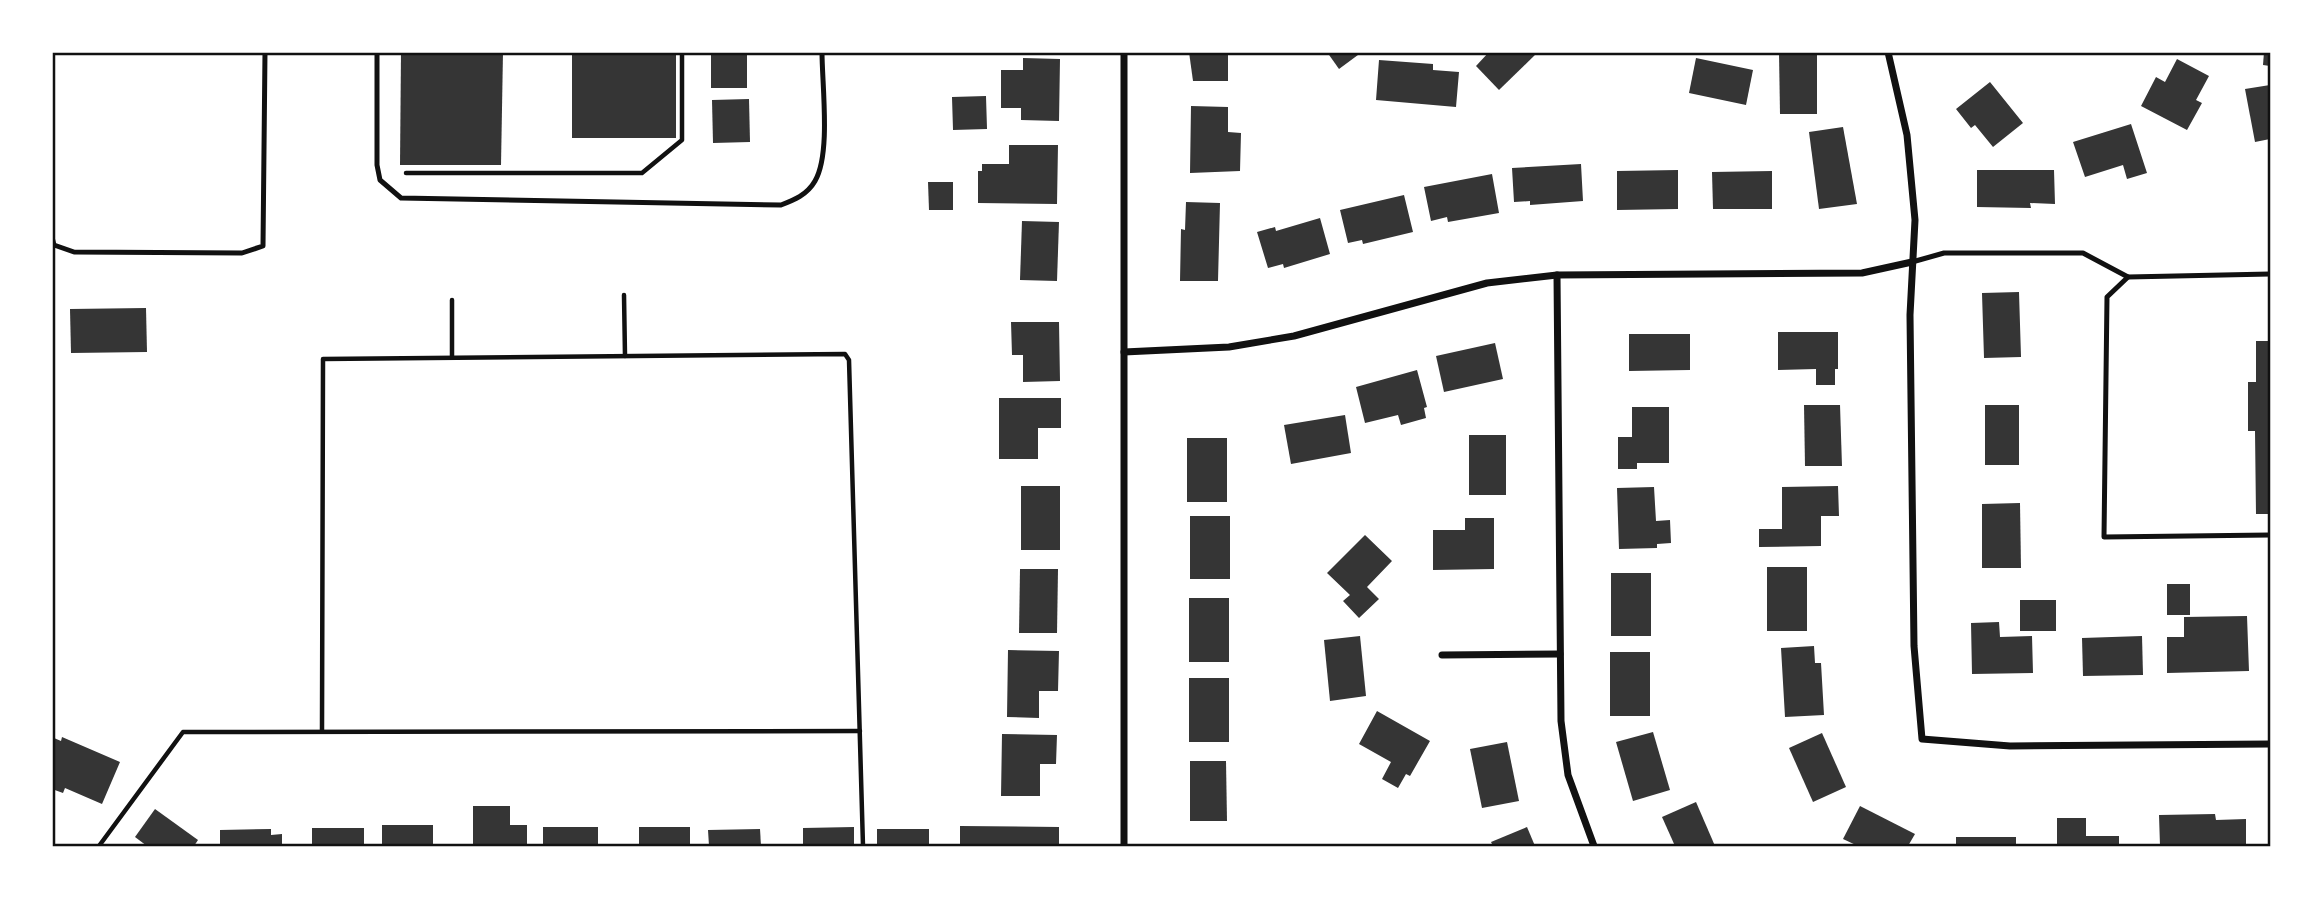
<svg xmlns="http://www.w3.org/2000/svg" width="2323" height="899" viewBox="0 0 2323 899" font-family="'PT Sans',sans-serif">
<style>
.building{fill:#353535}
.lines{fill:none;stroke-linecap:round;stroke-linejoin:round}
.path{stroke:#111;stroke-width:4.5}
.service{stroke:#111;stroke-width:5}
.minor{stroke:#111;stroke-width:7}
.neatline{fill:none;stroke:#111;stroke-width:2.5}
</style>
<rect width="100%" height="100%" fill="#fff"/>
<!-- building -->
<g class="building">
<polygon points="401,52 503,52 501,165 400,165"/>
<rect x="572" y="52" width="104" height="86"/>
<rect x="711" y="52" width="36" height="36"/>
<polygon points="1189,52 1228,52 1228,81 1193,81"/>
<polygon points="1327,52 1362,52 1339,69"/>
<polygon points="1489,52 1538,52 1499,90 1476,66"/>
<polygon points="2264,52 2270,52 2270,66 2263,65"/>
<polygon points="1779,53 1817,53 1817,114 1780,114"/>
<polygon points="1023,58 1060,59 1059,121 1021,120 1021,108 1001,108 1001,70 1023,70"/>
<polygon points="1696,58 1753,70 1746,105 1689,93"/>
<polygon points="2177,59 2209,76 2196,100 2202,103 2187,130 2141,106 2156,77 2165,82"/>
<polygon points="1379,60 1433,64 1433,70 1459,72 1456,107 1376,100"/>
<polygon points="1990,82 2023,123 1993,147 1975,125 1971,128 1956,109"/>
<polygon points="2270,85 2270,139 2255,142 2245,89"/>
<polygon points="986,96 987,129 953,130 952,97"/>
<polygon points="749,99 750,142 713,143 712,100"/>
<polygon points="1191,106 1228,107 1228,132 1241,133 1240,171 1190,173"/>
<polygon points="2131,124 2147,173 2127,179 2123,165 2085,177 2073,142"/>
<polygon points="1843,127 1857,204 1819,209 1809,132"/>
<polygon points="1009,145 1058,145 1057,204 978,203 978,171 982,171 982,164 1009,164"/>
<polygon points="1581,164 1583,201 1530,205 1530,201 1514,202 1512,168"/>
<polygon points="1678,170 1678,209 1617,210 1617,171"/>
<polygon points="1977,170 2054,170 2055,204 2030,203 2031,208 1977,207"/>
<polygon points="1772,171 1772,209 1713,209 1712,172"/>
<polygon points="1492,174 1499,213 1448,222 1447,217 1431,221 1424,187"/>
<polygon points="928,182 953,182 953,210 929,210"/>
<polygon points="1404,195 1413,232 1363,244 1362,240 1348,243 1340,210"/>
<polygon points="1186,202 1220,203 1218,281 1180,281 1181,229 1185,230"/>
<polygon points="1320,218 1330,254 1284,268 1283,264 1268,268 1257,232 1275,227 1276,231"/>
<polygon points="1022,221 1059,222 1057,281 1020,280"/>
<polygon points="2019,292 2021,357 1984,358 1982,293"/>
<polygon points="146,308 147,352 71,353 70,309"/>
<polygon points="1011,322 1059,322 1060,381 1023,382 1023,355 1012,355"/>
<polygon points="1778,332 1838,332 1838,369 1835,369 1835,385 1816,385 1816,369 1778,370"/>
<polygon points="1629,334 1690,334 1690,370 1629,371"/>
<polygon points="2256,341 2270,341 2270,514 2256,514 2255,431 2248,431 2248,382 2256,382"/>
<polygon points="1495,343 1503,379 1444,392 1436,356"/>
<polygon points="1417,370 1427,407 1424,408 1426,418 1401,425 1398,415 1365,423 1356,387"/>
<polygon points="999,398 1061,398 1061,428 1038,428 1038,459 999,459"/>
<polygon points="1804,405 1840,405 1842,466 1805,466"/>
<rect x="1985" y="405" width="34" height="60"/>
<polygon points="1632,407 1669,407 1669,463 1637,463 1637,469 1618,469 1618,437 1632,437"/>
<polygon points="1345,415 1351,453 1291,464 1284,425"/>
<rect x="1469" y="435" width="37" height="60"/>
<rect x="1187" y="438" width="40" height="64"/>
<rect x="1021" y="486" width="39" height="64"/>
<polygon points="1838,486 1839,516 1821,516 1821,546 1759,547 1759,529 1782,529 1782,487"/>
<polygon points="1654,487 1656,521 1670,520 1671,543 1657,544 1657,548 1619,549 1617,488"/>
<polygon points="2020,503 2021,568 1982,568 1982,504"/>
<rect x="1190" y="516" width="40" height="63"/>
<polygon points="1465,518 1494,518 1494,569 1433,570 1433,530 1465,530"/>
<polygon points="1365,535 1392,561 1367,587 1379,599 1359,618 1343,601 1350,595 1327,573"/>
<rect x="1767" y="567" width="40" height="64"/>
<polygon points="1020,569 1058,569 1057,633 1019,633"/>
<rect x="1611" y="573" width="40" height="63"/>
<rect x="2167" y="584" width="23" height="31"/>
<rect x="1189" y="598" width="40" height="64"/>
<rect x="2020" y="600" width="36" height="31"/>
<polygon points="2247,616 2249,671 2167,673 2167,637 2184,637 2184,617"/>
<polygon points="1999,622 2000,637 2032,636 2033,673 1972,674 1971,623"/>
<polygon points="1360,636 1366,696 1330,701 1324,640"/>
<polygon points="2142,636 2143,675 2083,676 2082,638"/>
<polygon points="1814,646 1815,663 1821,663 1824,715 1785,717 1781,648"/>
<polygon points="1008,650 1059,651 1058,691 1039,691 1039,718 1007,717"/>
<rect x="1610" y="652" width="40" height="64"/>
<rect x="1189" y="678" width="40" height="64"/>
<polygon points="1377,711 1430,741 1410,776 1406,774 1398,788 1382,779 1391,762 1359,744"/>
<polygon points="1653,732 1670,790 1633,801 1616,742"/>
<polygon points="1822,733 1846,787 1813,802 1789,748"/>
<polygon points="1002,734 1057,735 1056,764 1040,764 1040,796 1001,796"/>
<polygon points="62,737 120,762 102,804 65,788 63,793 52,789 52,743 54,738 61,741"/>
<polygon points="1507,742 1519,801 1482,808 1470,749"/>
<polygon points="1190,761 1226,761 1227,821 1190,821"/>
<polygon points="1696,802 1715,846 1675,846 1662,817"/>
<polygon points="473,806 510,806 510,825 527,825 527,846 473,846"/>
<polygon points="1860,806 1915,834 1908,846 1858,846 1843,839"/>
<polygon points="155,809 198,840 194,846 147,846 135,837"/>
<polygon points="2215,814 2216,820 2246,819 2246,846 2160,846 2159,815"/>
<polygon points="2057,818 2086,818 2086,836 2119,836 2119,846 2057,846"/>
<rect x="382" y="825" width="51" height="21"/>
<polygon points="960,826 1059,827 1059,846 960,846"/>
<rect x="543" y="827" width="55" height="19"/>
<rect x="639" y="827" width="51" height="19"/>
<polygon points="854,827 854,846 803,846 803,828"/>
<polygon points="1527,827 1535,846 1493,846 1491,842"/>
<rect x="312" y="828" width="52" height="18"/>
<polygon points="271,829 271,835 282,834 282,846 220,846 220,830"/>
<polygon points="760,829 761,846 709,846 708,830"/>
<rect x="877" y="829" width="52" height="17"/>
<rect x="1956" y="837" width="60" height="9"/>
</g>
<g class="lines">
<!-- path -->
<g class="path">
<polyline points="406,173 642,173 682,140 682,52"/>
<polyline points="624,295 625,356"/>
<polyline points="452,300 452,357"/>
<polyline points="322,731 323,359 845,354 849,360 863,846"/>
<polyline points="99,846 183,732 860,731"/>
</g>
<!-- service -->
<g class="service">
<path d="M377,52V165L380,180L401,198L781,205C794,200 807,195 815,181C831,154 822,85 822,52"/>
<polyline points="52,237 54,245 74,252 242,253 263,246 265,52"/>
<polyline points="1912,262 1944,253 2083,253 2128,277"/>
<polyline points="2270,274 2128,277 2107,297 2104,537 2270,535"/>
</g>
<!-- minor -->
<g class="minor">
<polyline points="1888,52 1907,135 1915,220 1910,315 1914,646 1922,739 2010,746 2270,744"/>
<polyline points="1557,275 1561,721 1568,775 1594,846"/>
<polyline points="1124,352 1229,347 1294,336 1487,283 1557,275 1862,273 1912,262"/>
<polyline points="1442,655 1560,654"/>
<polyline points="1124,846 1124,52"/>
</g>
</g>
<!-- border -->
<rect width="2323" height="899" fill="none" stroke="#ffffff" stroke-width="108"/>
<rect x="54" y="54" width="2215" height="791" class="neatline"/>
</svg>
